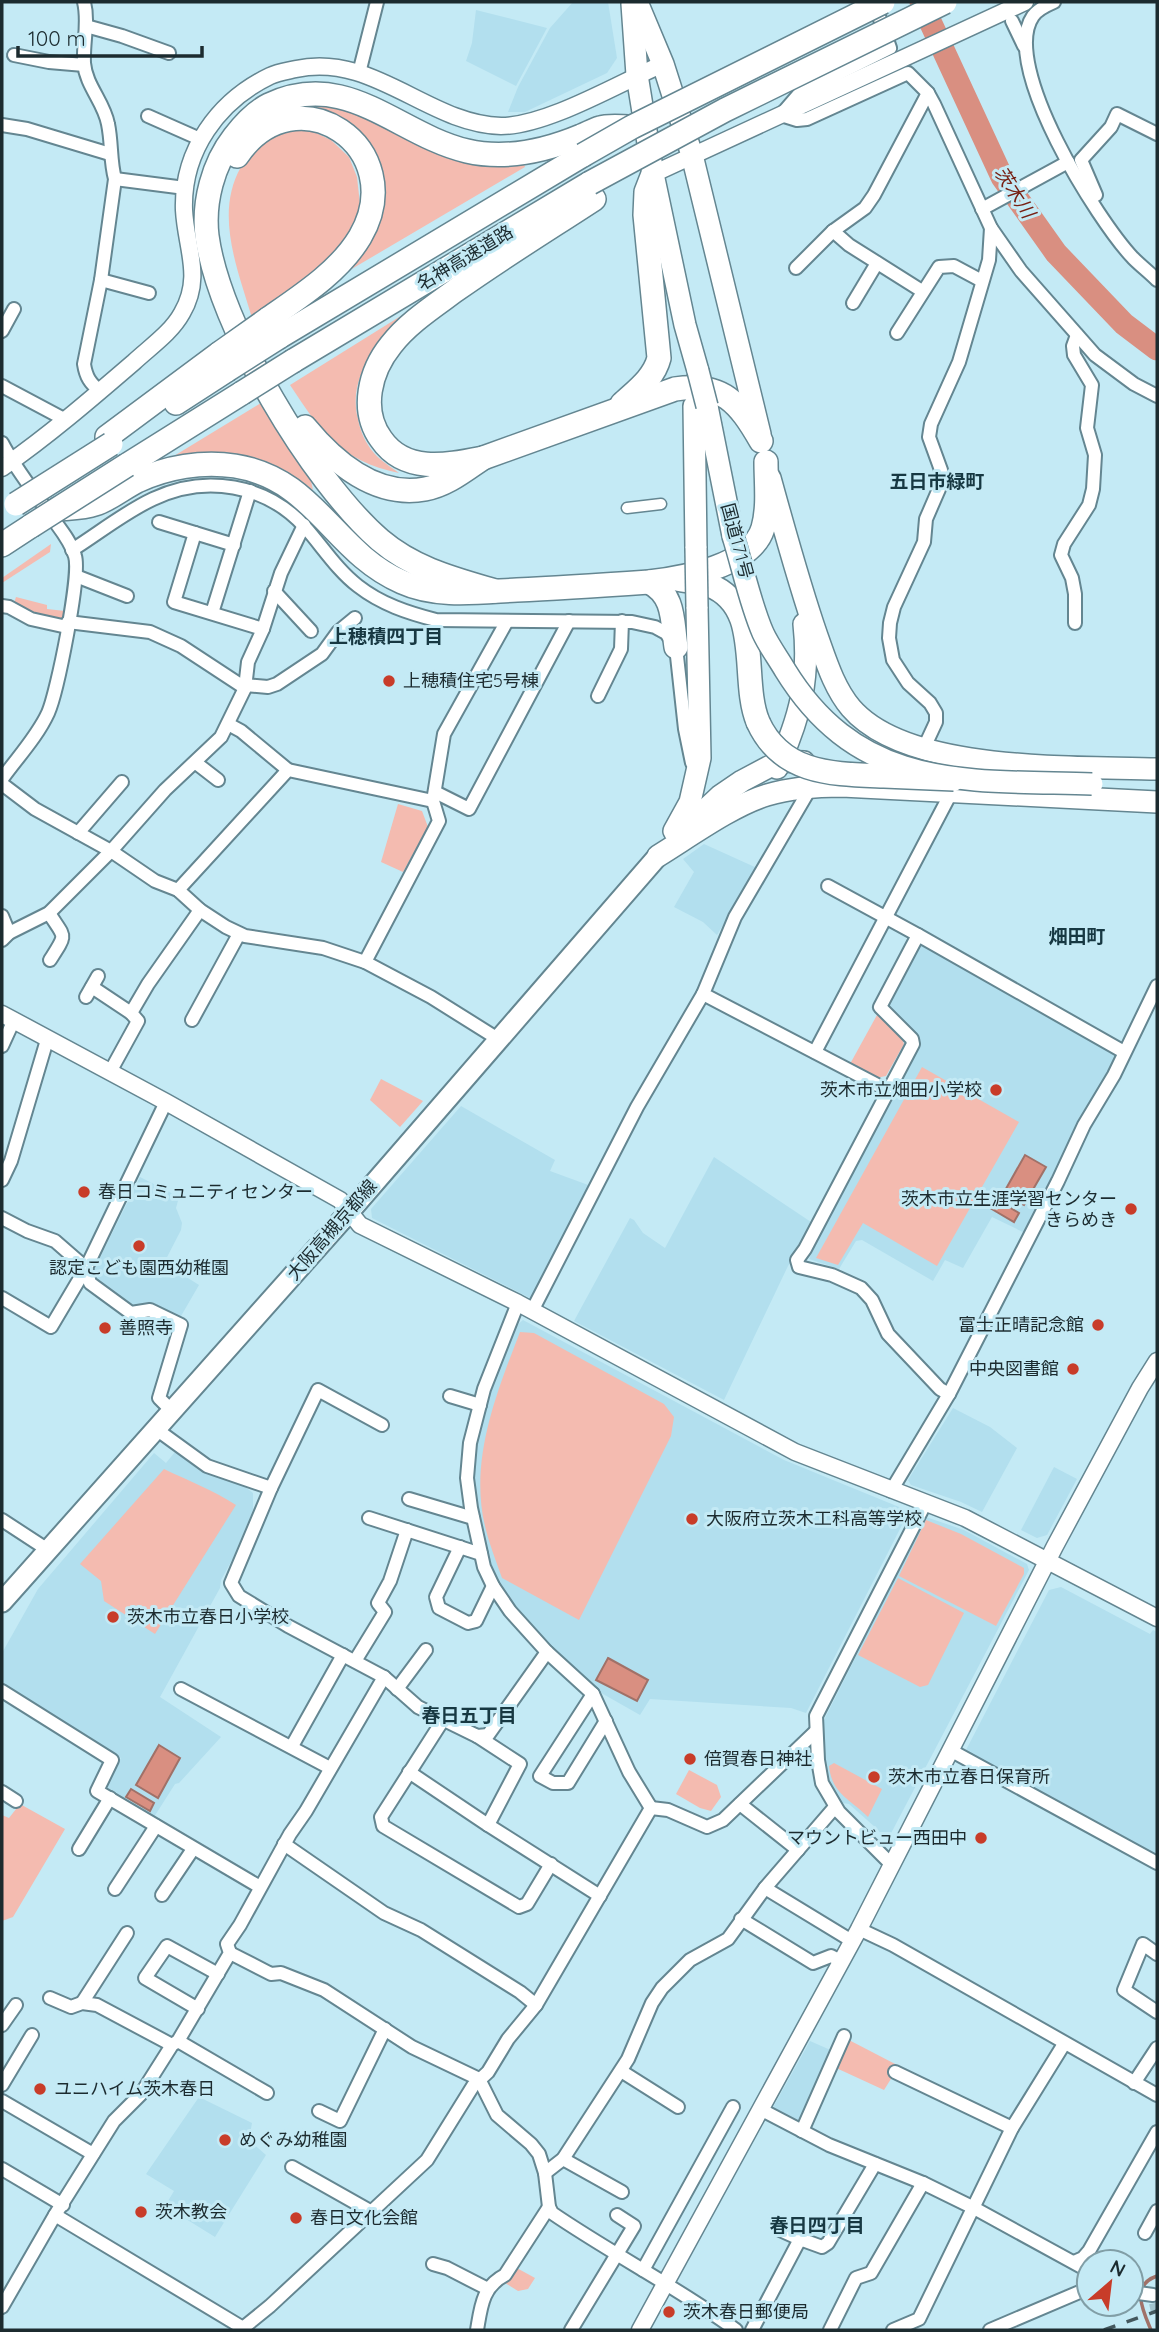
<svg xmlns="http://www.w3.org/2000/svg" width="1159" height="2332" viewBox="0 0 1159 2332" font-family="Quicksand,'Noto Sans JP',sans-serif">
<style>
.built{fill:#b2dfee}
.green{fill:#f4bbb0}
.water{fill:#d98f81;stroke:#a07168;stroke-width:2}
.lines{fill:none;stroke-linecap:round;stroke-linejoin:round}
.stream{stroke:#a07168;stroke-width:3.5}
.river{stroke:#d98f81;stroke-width:23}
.minor-tunnel{stroke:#a2c4cd;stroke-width:12;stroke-dasharray:12 6;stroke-linecap:butt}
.pedestrian-casing{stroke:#648691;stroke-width:13}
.minor-casing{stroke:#648691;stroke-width:16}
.tertiary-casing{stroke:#648691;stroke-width:19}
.primary-casing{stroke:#648691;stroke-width:23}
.trunk-casing{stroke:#648691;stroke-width:24}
.motorway-casing{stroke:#648691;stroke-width:26}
.pedestrian{stroke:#fff;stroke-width:10}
.minor{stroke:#fff;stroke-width:12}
.tertiary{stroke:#fff;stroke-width:16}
.primary{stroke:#fff;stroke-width:19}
.trunk{stroke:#fff;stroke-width:21}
.motorway{stroke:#fff;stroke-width:23}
.rail{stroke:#44585e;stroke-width:3.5;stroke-dasharray:12 12;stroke-linecap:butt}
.trunk-bridge-casing{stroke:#648691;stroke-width:24;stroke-linecap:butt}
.motorway-bridge-casing{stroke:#648691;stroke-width:26;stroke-linecap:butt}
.trunk-bridge{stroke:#fff;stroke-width:21}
.motorway-bridge{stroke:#fff;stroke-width:23}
.poi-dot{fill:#c83c29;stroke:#c4eaf5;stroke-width:2.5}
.labels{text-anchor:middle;stroke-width:6;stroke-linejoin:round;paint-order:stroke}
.street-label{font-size:18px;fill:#1c2b2f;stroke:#c4eaf5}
.poi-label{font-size:18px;fill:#1c2b2f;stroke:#c4eaf5;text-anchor:start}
.water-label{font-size:19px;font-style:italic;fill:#772014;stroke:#c4eaf5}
.neighbourhood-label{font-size:19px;font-weight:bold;fill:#173842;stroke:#c4eaf5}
</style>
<rect width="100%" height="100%" fill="#c4eaf5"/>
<!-- built -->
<g class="built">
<polygon points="573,2 608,2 617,58 607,73 525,112 508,112 518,87 550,28"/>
<polygon points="476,10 547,28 516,86 466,61 472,43"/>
<polygon points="704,844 757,868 717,935 703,922 674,907 694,872 683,859"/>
<polygon points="925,943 1116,1050 1117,1059 1025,1233 992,1217 963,1268 945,1260 933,1281 862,1240 856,1241 839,1269 809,1259 825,1225 917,1043 886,1006 918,944"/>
<polygon points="461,1106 555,1160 550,1171 591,1186 534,1300 372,1218 371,1209"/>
<polygon points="714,1157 811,1222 812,1226 807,1241 788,1266 724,1400 574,1321 630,1218 634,1220 643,1233 665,1248"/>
<polygon points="140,1177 179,1197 176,1208 182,1223 181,1230 164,1263 199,1285 181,1316 175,1317 132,1308 97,1284 92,1274"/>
<polygon points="523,1320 784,1460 904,1509 905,1515 902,1525 806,1713 791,1708 650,1699 640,1715 596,1690 549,1647 509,1603 492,1574 481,1524 474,1479 476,1439 491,1391 516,1326"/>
<polygon points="953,1408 990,1427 1017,1448 982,1512 961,1502 911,1485 908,1480"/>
<polygon points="175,1452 200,1471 240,1483 253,1493 253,1510 233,1558 221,1580 220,1588 160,1697 221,1737 179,1783 175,1784 154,1817 104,1788 121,1758 2,1683 2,1653 38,1589 154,1453 166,1463"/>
<polygon points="1054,1467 1077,1479 1047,1535 1037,1538 1021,1530"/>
<polygon points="926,1517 964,1530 1027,1564 1029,1570 887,1841 876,1828 849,1804 842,1803 828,1778 825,1762 823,1762 822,1724"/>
<polygon points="1061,1587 1150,1634 1153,1630 1157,1632 1157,1856 969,1756 966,1750 1049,1590"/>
<polygon points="810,2041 835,2052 802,2123 798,2124 771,2111"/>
<polygon points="199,2097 252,2123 249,2140 266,2155 215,2237 165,2206 174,2191 146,2174"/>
</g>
<!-- green -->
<g class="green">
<path d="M313,103C334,105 352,108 371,117C383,122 393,131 404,137C442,160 480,172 524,164L525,167L350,270L348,267C357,253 371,237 377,221C394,180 376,135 336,117C321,111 300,110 283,108Z"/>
<path d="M292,130H310L331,140L349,157L357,177L360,204L357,225L327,262L252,318C238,270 214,214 241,167C247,156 256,146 267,139C274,135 284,133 292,130Z"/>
<path d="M412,309C382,341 347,371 358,419C360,431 366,444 374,453C381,461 391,467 399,473C341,461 321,432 290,385Z"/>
<path d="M261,403L310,476L313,490C265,452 229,447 169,459Z"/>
<polygon points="51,544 50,552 2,583 2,578"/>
<polygon points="16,597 47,605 47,609 65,611 64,620 31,615 14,603"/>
<polygon points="398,804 422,811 428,827 403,872 381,862"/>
<polygon points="877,1015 901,1036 904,1044 886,1076 876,1078 850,1064"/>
<polygon points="922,1067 1019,1122 937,1266 863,1223 838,1265 816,1258"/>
<polygon points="381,1079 423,1101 400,1127 370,1100"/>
<path d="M520,1332L534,1333L664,1404L674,1417L671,1436L579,1620L502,1578C496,1561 489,1543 485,1526C469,1460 497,1392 520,1332Z"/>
<path d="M164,1469C189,1481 213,1490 236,1505L155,1634L104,1601L101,1581L80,1564Z"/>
<polygon points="926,1520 961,1534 1024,1568 1024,1574 996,1626 899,1576"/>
<polygon points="898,1578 964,1613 928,1685 920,1687 858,1655"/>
<path d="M834,1763L882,1789L868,1817C850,1799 832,1794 829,1766Z"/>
<polygon points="689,1770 717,1785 721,1797 711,1811 700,1808 676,1794"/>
<polygon points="20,1804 65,1829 13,1917 2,1921 2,1815 9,1818"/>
<polygon points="847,2039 899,2066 884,2090 834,2067"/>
<polygon points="515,2267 535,2278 528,2289 518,2291 502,2281"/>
</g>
<!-- water -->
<g class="water">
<polygon points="1025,1155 1046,1167 1024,1205 1003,1194"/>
<polygon points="995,1199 1019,1213 1014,1222 990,1208"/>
<polygon points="608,1658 648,1680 637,1701 596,1680"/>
<polygon points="159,1745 180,1758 158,1798 136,1785"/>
<polygon points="131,1789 154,1803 150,1811 126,1797"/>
</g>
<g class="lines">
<!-- stream -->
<path class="stream" d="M1151,2330C1143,2311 1130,2285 1157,2276"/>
<!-- river -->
<polyline class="river" points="921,2 1002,177 1056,253 1124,324 1157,349"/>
<!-- minor-tunnel -->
<polyline class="minor-tunnel" points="1155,2303 1157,2312"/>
<!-- pedestrian casing -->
<g class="pedestrian-casing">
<polyline id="pedestrian" points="627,508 661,504"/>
</g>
<!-- minor casing -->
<g class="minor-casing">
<g id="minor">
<path d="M84,2C89,22 83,42 84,63C86,86 104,102 108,124C112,143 110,161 115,179L101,280L84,364C86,377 90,383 100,391"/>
<polyline points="874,2 890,48 800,93 781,115 797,120 807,119 908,73 928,93 934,104 991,228 1021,271 1095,355 1134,384 1157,396"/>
<path d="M1054,2C1047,5 1038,9 1033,16C999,65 1098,221 1133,258C1141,266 1149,272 1157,280"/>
<polyline points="1012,21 1024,46"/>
<polyline points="86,26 122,36 169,53"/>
<polyline points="14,55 49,62 84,65"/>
<polyline points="359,73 377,2"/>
<polyline points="148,116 200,139"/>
<polyline points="2,125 27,129 110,154"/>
<polyline points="115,179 185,188"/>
<polyline points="1096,195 1081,160 1111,127 1117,114 1157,134"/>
<polyline points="982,209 1068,162"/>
<polyline points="833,231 849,245 922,291"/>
<polyline points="796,268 833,231 865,208 874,195 928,93"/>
<polyline points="101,280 149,293"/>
<polyline points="853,303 877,263"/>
<polyline points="2,331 14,309"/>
<polyline points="897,333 939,267 954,266 982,281"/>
<polyline points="2,386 64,419"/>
<path d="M2,443C16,470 36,494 53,519C61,530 71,542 75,556C81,575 57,693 48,713C37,737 17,758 2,779"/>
<polyline points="159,522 234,545"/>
<polyline points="195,533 174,602 263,629"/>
<path d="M72,550C99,533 125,512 153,499C205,474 266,484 305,527C322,546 337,570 358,586C381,604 408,613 436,620L632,622L655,627L666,633L676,647L685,729L692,763"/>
<polyline points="76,576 127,596"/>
<polyline points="274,591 311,631"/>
<polyline points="2,606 9,607 31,619 67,627"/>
<polyline points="212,613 250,491"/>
<polyline points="68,622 150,632 181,646 245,688"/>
<polyline points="1075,623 1075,594 1072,578 1061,555 1064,544 1089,505 1093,489 1095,455 1087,428 1092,385 1074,355 1073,346 1077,335"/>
<polyline points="245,685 268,687 277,684 322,654 338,632 355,618"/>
<polyline points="598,696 621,649 622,621"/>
<polyline points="228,724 241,731 288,770"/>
<polyline points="923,750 936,722 936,713 930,703 908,683 893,660 889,638 890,623 894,607 924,542 926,519 939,489 941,470 929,437 931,424 959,362 989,260 991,228"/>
<polyline points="196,763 218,780"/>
<polyline points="2,784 35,809 111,851 155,881 178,890 200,910 226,927 245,936 323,948 365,962 431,997 498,1039"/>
<polyline points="811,787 735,917 703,994 889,1091"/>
<polyline points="435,792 469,809 569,621"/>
<polyline points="78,833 122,782"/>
<polyline points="828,886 918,935"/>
<polyline points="178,890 288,770 433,801"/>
<path d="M49,913C65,939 68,932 50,960"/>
<polyline points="2,916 9,933"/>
<polyline points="2,940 9,933 49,913 111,851 165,790 221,737 245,688 248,662 263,629 281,573 304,525"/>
<polyline points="365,962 439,821 433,801 444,734 507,621"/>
<polyline points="92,987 131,1013"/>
<polyline points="86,997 98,976"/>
<polyline points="192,1020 239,934"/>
<polyline points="2,1046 13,1022"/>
<polyline points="815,1052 952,791"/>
<polyline points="110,1072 138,1021 131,1013 148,984 200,910"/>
<polyline points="2,1180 11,1161 47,1040"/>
<polyline points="2,1218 27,1231 55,1241 86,1268 166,1102"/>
<polyline points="86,1268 90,1283 131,1313 150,1310 181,1325 159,1398 172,1411"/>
<polyline points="2,1298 51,1327 86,1268"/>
<polyline points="518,1303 484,1389 470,1443 467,1478 471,1508 484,1567 493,1586 510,1611 547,1652 593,1694 629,1772 651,1808"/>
<polyline points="532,1311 637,1107 703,994"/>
<polyline points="949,1394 940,1389 888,1334 872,1300 861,1288 832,1275 799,1267 797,1260 805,1249 913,1044 912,1039 880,1007 918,935 1124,1052"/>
<polyline points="450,1396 480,1405"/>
<polyline points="382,1425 318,1390 271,1488 231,1583 239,1596 288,1626 384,1677 418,1707 477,1736 488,1735 547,1652"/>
<polyline points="156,1429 207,1466 271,1488"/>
<polyline points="891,1491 949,1394 1058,1181 1084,1125 1114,1075 1157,986"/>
<polyline points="409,1499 473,1518"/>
<polyline points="369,1518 481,1554"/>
<polyline points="2,1520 48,1550"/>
<polyline points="460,1547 436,1597 439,1608 468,1623 476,1621 493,1586"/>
<polyline points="355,1661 385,1612 378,1603 390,1581 407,1530"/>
<polyline points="181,1689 330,1768"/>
<polyline points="397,1689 426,1650"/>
<polyline points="2,1691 112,1760 97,1791 260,1887"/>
<polyline points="593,1694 540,1776 553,1783 568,1783 606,1721"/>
<polyline points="443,1720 381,1817 383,1826 519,1907 527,1904 551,1864"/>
<polyline points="477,1736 520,1764 488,1825 600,1896"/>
<polyline points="292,1746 343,1655"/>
<polyline points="950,1750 1157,1863"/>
<polyline points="409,1772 488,1825"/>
<polyline points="2,1792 16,1801"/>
<polyline points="740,1804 798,1850"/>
<polyline points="651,1808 668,1810 707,1827 723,1820 815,1732"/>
<polyline points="284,1844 384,1913 421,1930 520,1992 536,2005"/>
<polyline points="79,1849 110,1798"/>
<polyline points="891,1864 839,1812 822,1783 818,1760 816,1716 926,1502"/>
<polyline points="765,1888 852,1941"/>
<polyline points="115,1889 156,1826"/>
<polyline points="162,1895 193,1849"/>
<polyline points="741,1919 813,1963 831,1956 841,1961"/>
<polyline points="859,1929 893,1945 1157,2095"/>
<path d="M230,1953L271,1974L281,1973L324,1990L412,2047L479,2079L497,2115L531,2144L539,2154L545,2173L549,2207L552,2213C612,2254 677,2287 736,2330"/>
<polyline points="1157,1954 1143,1944 1124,1990 1157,2012"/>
<polyline points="50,1998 71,2007 82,2003 97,2005 172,2045"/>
<polyline points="82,2003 127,1933"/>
<polyline points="198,2009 145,1978 167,1946 218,1974"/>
<polyline points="2,2025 16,2005"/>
<polyline points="178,2041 267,2093"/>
<polyline points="621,2071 678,2107"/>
<polyline points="895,2072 1012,2128"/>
<polyline points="1134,2083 1157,2048"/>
<polyline points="2,2085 32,2035"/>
<polyline points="2,2101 93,2154"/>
<polyline points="760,2109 829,2145 923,2183 974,2208 1089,2271"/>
<polyline points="319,2111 340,2121 385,2029"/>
<polyline points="802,2131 844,2036"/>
<polyline points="563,2159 622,2192"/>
<polyline points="292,2167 370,2211"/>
<polyline points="2,2169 63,2205"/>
<polyline points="545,2173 563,2159 628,2059 652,2003 662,1988 690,1960 728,1939 765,1888 835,1807"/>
<polyline points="55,2215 243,2328"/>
<polyline points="780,2230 800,2239"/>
<polyline points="1145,2233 1157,2211"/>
<polyline points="1074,2262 1083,2258 1089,2251 1157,2132"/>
<polyline points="433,2264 447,2268 488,2289"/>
<polyline points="643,2270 733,2107"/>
<polyline points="1131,2292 1153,2295"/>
<polyline points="2,2307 55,2215 114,2121 141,2094 172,2045 178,2041 230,1953 227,1944 240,1925 290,1834 306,1811 384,1677"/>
<polyline points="243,2330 243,2328 270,2306 427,2160 473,2086 488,2072 508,2039 536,2005 651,1808"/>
<path d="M477,2330C481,2307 482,2287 505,2275L549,2207"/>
<polyline points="571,2330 634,2226 617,2215"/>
<polyline points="752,2330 800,2239 822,2247 828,2243 875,2164"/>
<polyline points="830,2330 856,2278 871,2273 923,2183"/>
<polyline points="893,2330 919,2319 1012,2128 1064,2044"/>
<polyline points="990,2330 1089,2288"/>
</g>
</g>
<!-- tertiary casing -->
<g class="tertiary-casing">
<g id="tertiary">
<polyline points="653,174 1025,2"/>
<path d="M2,468C48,436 91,399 134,362C150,347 171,333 182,313C203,277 186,248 184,210C182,151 218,101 270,76C278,72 287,71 296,69C373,52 428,124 501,126C547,126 619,83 663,64"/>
<polyline points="2,1014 166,1102 340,1200 360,1225 518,1303 795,1452 965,1518 1157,1618"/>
<polyline points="640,2330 859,1929 1055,1546 1140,1388 1157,1361"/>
</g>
</g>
<!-- primary casing -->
<g class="primary-casing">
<polyline id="primary" points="2,1602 350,1211 658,856"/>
</g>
<!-- trunk casing -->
<g class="trunk-casing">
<g id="trunk">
<polyline points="637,2 663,64 692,155 760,434"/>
<polyline points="632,4 637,75 653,174 685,325 698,371"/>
<polyline points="694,406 696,548"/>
<polyline points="707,406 733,536"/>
<path d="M770,478C785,532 799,584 817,636C826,661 834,688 851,708C908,774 1076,766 1157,769"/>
<path d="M777,768C800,718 810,679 804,624"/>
<polyline points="687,827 720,796 742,781 780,761 804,762"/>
<polyline points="674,831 690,802 700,758 697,607"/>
<path d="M658,856C689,837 733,805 767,795C791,788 817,786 842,786L1157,802"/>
</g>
</g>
<!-- motorway casing -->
<g class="motorway-casing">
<g id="motorway">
<path d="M237,156C296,69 412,148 360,237C339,272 301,296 268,319"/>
<path d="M594,199C548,229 501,258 456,290C433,307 408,323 391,345C370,371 360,410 381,439C405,474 447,465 483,458L675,389C723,382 739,403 761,441"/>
<polyline points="279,337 583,155"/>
<polyline points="293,361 590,183"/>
<polyline points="176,403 227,370"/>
<path d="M622,404C637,390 654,378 659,358L645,215L646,192L653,174"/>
<path d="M305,427C334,462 376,498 425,489C447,485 465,470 483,458"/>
<polyline points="107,437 220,353"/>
<polyline points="127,465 242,393"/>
<path d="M58,509C70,508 84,508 95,504C109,500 123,488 137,481C167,467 202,461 235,466C316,479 333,552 402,582C437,598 479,592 517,590C561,588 605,585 649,582C683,578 752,566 763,528C769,507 766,483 766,462"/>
<polyline points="2,545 31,526"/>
<path d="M677,579C687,581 699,582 709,585C764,606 740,679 758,722"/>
<path d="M649,582C675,595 672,621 676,647"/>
<path d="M495,591C454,579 414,569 380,540C312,481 219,326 207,236C203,202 213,164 234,137C244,124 255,112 269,105C347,68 398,135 467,151C506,160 545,151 581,136C587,134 593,130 600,128C609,125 622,127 632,127"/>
</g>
</g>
<!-- pedestrian -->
<use href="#pedestrian" class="pedestrian"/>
<!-- minor -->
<use href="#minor" class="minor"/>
<!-- tertiary -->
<use href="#tertiary" class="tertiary"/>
<!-- primary -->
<use href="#primary" class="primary"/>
<!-- trunk -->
<use href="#trunk" class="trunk"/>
<!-- motorway -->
<use href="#motorway" class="motorway"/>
<!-- rail -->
<polyline class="rail" points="1104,2330 1157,2311"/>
<!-- trunk-bridge casing -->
<g class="trunk-bridge-casing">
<g id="trunk-bridge">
<polyline points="698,371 707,406"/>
<path d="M733,536C743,568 750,603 763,633C769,646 778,658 785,670C860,792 967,780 1092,784"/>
<polyline points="696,548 697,607"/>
</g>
</g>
<!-- motorway-bridge casing -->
<g class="motorway-bridge-casing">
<g id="motorway-bridge">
<polyline points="583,155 632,127 883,2"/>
<polyline points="590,183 725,110 945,2"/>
<polyline points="220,353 268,319"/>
<polyline points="227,370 279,337"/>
<polyline points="242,393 293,361"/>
<polyline points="16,504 111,444"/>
<polyline points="31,526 127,465"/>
<path d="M758,722C782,775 834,774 884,776C907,777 931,778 954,779"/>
</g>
</g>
<!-- trunk-bridge -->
<use href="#trunk-bridge" class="trunk-bridge"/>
<!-- motorway-bridge -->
<use href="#motorway-bridge" class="motorway-bridge"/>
</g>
<!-- markers -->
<g class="poi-dot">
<circle cx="389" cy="681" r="7"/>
<circle cx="996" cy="1090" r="7"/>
<circle cx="84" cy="1192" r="7"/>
<circle cx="1131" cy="1209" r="7"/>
<circle cx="139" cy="1246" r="7"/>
<circle cx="1098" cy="1325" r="7"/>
<circle cx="105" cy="1328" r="7"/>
<circle cx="1073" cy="1369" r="7"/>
<circle cx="692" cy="1519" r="7"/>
<circle cx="113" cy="1617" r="7"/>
<circle cx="690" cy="1759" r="7"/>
<circle cx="874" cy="1777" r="7"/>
<circle cx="981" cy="1838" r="7"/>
<circle cx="40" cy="2089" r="7"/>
<circle cx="225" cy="2140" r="7"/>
<circle cx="141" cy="2212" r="7"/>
<circle cx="296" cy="2218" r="7"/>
<circle cx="669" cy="2312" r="7"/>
</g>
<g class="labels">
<!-- street labels -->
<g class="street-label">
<text transform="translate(465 258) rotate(-31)" y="6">名神高速道路</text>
<text transform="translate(737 541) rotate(75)" y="6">国道171号</text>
<text transform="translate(332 1230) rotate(-49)" y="6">大阪高槻京都線</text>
</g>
<!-- poi labels -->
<g class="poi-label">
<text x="403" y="687">上穂積住宅5号棟</text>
<text x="982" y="1096" text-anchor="end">茨木市立畑田小学校</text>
<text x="98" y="1198">春日コミュニティセンター</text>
<text x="1117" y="1205" text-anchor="end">茨木市立生涯学習センター<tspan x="1117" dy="21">きらめき</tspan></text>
<text x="139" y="1274" text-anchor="middle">認定こども園西幼稚園</text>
<text x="1084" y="1331" text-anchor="end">富士正晴記念館</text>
<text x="119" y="1334">善照寺</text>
<text x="1059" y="1375" text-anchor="end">中央図書館</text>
<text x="706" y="1525">大阪府立茨木工科高等学校</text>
<text x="127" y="1623">茨木市立春日小学校</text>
<text x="704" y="1765">倍賀春日神社</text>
<text x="888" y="1783">茨木市立春日保育所</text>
<text x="967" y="1844" text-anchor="end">マウントビュー西田中</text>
<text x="54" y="2095">ユニハイム茨木春日</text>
<text x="239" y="2146">めぐみ幼稚園</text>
<text x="155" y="2218">茨木教会</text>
<text x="310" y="2224">春日文化会館</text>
<text x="683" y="2318">茨木春日郵便局</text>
</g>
<!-- water labels -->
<g class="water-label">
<text transform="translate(1015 192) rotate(57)" y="7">茨木川</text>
</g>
<!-- neighbourhood labels -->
<g class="neighbourhood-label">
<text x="937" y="488">五日市緑町</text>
<text x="386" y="643">上穂積四丁目</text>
<text x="1077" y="943">畑田町</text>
<text x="469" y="1722">春日五丁目</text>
<text x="817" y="2232">春日四丁目</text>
</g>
</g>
<!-- border -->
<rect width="1159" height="2332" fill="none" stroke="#1c2b2f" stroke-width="7"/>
<!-- north arrow -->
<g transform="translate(1110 2283) rotate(28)"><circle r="33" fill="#c4eaf5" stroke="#819ea6" stroke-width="2"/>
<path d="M0-5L12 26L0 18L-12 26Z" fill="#c83c29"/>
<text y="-10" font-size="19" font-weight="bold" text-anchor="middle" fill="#1c2b2f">N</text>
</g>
<!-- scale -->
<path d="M18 46v10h184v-10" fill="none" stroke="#1c2b2f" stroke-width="3.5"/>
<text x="28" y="46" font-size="21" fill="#1c2b2f" stroke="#c4eaf5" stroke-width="5" paint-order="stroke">100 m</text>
</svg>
